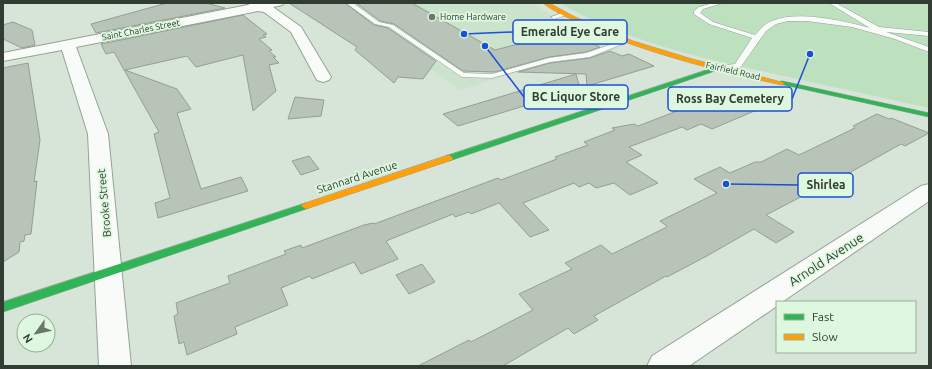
<svg xmlns="http://www.w3.org/2000/svg" width="932" height="369" font-family="Ubuntu,sans-serif">
<rect width="100%" height="100%" fill="#d7e5d8"/>
<polygon fill="#cbe2cc" points="339,3 532,3 568,25 621,48 593,56 554,61 460,90"/>
<path fill="#bde0bf" d="M560,3H929V108C875,96 820,84 766,72C696,57 623,40 560,3Z"/>
<g fill="#b9c4b9" stroke="#939e94">
<polygon points="167,3 206,3 225,8 96,33 91,24"/>
<polygon points="289,3 345,3 374,25 388,28 436,61 423,79 398,77 394,83 355,50 357,47"/>
<polygon points="356,3 412,3 495,50 566,32 600,47 586,52 549,57 495,72 463,71 394,24 380,21"/>
<polygon points="243,15 267,34 263,35 266,37 259,39 272,50 269,51 276,57 273,57 279,63 269,65 276,91 253,111 243,55 196,67 187,56 125,70 177,89 191,109 177,113 201,189 241,177 248,191 158,218 155,203 170,198 154,134 159,132 114,52 106,54 101,44"/>
<polygon points="13,22 32,30 35,45 22,48 3,39 3,25"/>
<polygon points="610,51 622,56 629,54 654,66 587,86 586,74 518,72 550,63 590,58"/>
<polygon points="28,63 40,140 34,182 37,181 31,234 25,235 24,241 20,242 19,252 3,262 3,68"/>
<polygon points="576,74 580,89 458,126 443,114"/>
<polygon points="748,90 778,101 712,129 701,124 687,130 682,127 629,147 642,155 626,162 658,183 630,195 614,183 596,188 589,183 579,187 574,183 523,203 549,230 530,237 499,203 471,214 469,212 455,217 453,214 386,241 398,259 361,274 354,262 312,279 310,276 281,288 288,305 235,327 237,334 187,355 184,342 179,344 174,316 178,314 176,303 230,283 228,276 286,254 284,251 301,245 302,248 364,225 373,223 374,224 498,178 501,180 557,159 555,157 588,145 584,142 615,130 612,128 634,124 638,126 719,95 727,98"/>
<polygon points="295,97 324,100 321,116 288,119"/>
<polygon points="877,114 889,119 891,118 929,133 905,146 901,144 822,188 820,187 766,215 794,232 776,243 754,229 705,257 667,277 666,276 594,316 598,320 574,334 568,328 503,366 418,366 469,340 471,342 533,310 519,294 572,269 565,263 601,245 612,254 665,228 667,226 660,221 717,193 694,179 720,167 730,173 755,162 761,162 787,149 799,155 855,128 853,126"/>
<polygon points="309,156 319,169 301,175 292,161"/>
<polygon points="422,264 435,282 409,294 396,275"/>
</g>
<g fill="none" stroke-linecap="round" stroke-linejoin="round">
<defs>
<g id="lane">
<polygon points="346,3 353,3 379,22 393,25 464,73 492,74 549,58 586,53 627,39 630,41 590,57 550,62 492,78 462,77 389,27 375,24"/>
<path d="M713,3H723L703,9L700,13L713,22L755,35C760,30 765,23 772,21C799,10 843,21 870,28L829,3H836L879,27L929,32V36L886,32L929,47V52L895,39L852,27L807,21H788L776,24L766,31L740,68L719,70H716V66L735,64L752,38L709,24L694,14V11L699,7Z"/>
<polygon points="565,12 568,14 567,15 554,19 551,17"/>
</g>
<g id="street">
<polygon points="284,3 282,5 273,7 301,27 331,77 329,80 323,82 317,80 291,32 264,12 258,11 76,47 108,134 131,366 99,366 88,134 62,50 3,61 3,53 248,5 251,3"/>
<polygon points="929,184 929,201 782,302 777,302 777,306 689,366 647,366 652,356 921,186"/>
</g>
<g id="fast">
<polygon points="719,66 722,68 721,69 452,160 449,161 445,158 446,156"/>
<polygon points="782,81 929,113 929,117 780,84 780,82"/>
<polygon points="306,203 311,206 309,208 3,312 3,302"/>
</g>
<g id="slow">
<path d="M543,3H549L575,17L633,41L692,59L785,83L782,85C715,70 648,54 586,26C572,19 555,13 543,3Z"/>
<polygon points="449,155 453,158 452,160 309,208 306,209 301,206 303,204"/>
</g>
</defs>
<use href="#lane" stroke="#96a197" stroke-width="1"/>
<use href="#street" stroke="#96a197" stroke-width="2"/>
<use href="#fast" stroke="#96a197" stroke-width="1"/>
<use href="#slow" stroke="#96a197" stroke-width="1"/>
<use href="#lane" fill="#f9fbf9" fill-rule="evenodd"/>
<use href="#street" fill="#f9fbf9" fill-rule="evenodd"/>
<use href="#fast" fill="#30b455" fill-rule="evenodd"/>
<use href="#slow" fill="#ff9f0a" fill-rule="evenodd"/>
</g>
<circle fill="#6b776c" stroke="#def8df" stroke-width="1.5" cx="432" cy="17" r="4"/>
<g text-anchor="middle" stroke-width="3.5" stroke-linejoin="round" paint-order="stroke">
<g font-size="9" fill="#313c32" stroke="#def8df" text-anchor="start">
<text x="440" y="20">Home Hardware</text>
</g>
<g font-size="9" fill="#313c32" stroke="#def8df">
<text transform="translate(141 30) rotate(-11)" y="3">Saint Charles Street</text>
<text transform="translate(733 71) rotate(13)" y="3">Fairfield Road</text>
</g>
<g font-size="11" fill="#313c32" stroke="#def8df">
<text transform="translate(357 177) rotate(-18)" y="4">Stannard Avenue</text>
<text transform="translate(104 203) rotate(-95)" y="4">Brooke Street</text>
</g>
<g font-size="13" fill="#313c32" stroke="#def8df">
<text transform="translate(826 259) rotate(-33)" y="5">Arnold Avenue</text>
</g>
</g>
<path fill="none" stroke="#1d4ed8" stroke-width="1.5" d="M464 34L513 32M485 46L524 97M810 54L792 99M726 184L798 185"/>
<g fill="#1d4ed8" stroke="#def8df" stroke-width="1.5">
<circle cx="464" cy="34" r="4"/>
<circle cx="485" cy="46" r="4"/>
<circle cx="810" cy="54" r="4"/>
<circle cx="726" cy="184" r="4"/>
</g>
<g fill="#def8df" stroke="#1d4ed8" stroke-width="1.5">
<rect x="513" y="20" width="114" height="24" rx="4"/>
<rect x="524" y="85" width="104" height="24" rx="4"/>
<rect x="668" y="87" width="124" height="24" rx="4"/>
<rect x="798" y="173" width="55" height="24" rx="4"/>
</g>
<g font-size="12" text-anchor="middle" font-weight="bold" fill="#313c32">
<text x="570" y="36">Emerald Eye Care</text>
<text x="576" y="101">BC Liquor Store</text>
<text x="730" y="103">Ross Bay Cemetery</text>
<text x="826" y="189">Shirlea</text>
</g>
<rect width="932" height="369" fill="none" stroke="#313c32" stroke-width="8"/>
<rect x="776" y="301" width="140" height="52" fill="#def8df" stroke="#99ad9a"/>
<rect x="784" y="314" width="20" height="6" fill="#30b455" stroke="#99ad9a"/>
<text x="812" y="321" font-size="12" fill="#313c32">Fast</text>
<rect x="784" y="334" width="20" height="6" fill="#ff9f0a" stroke="#99ad9a"/>
<text x="812" y="341" font-size="12" fill="#313c32">Slow</text>
<g transform="translate(36 333) rotate(237)"><circle r="19" fill="#def8df" stroke="#99ad9a"/>
<path d="M0-3L7 15L0 10L-7 15Z" fill="#6b776c"/>
<text y="-6" font-size="11" font-weight="bold" text-anchor="middle" fill="#313c32">N</text>
</g>
</svg>
